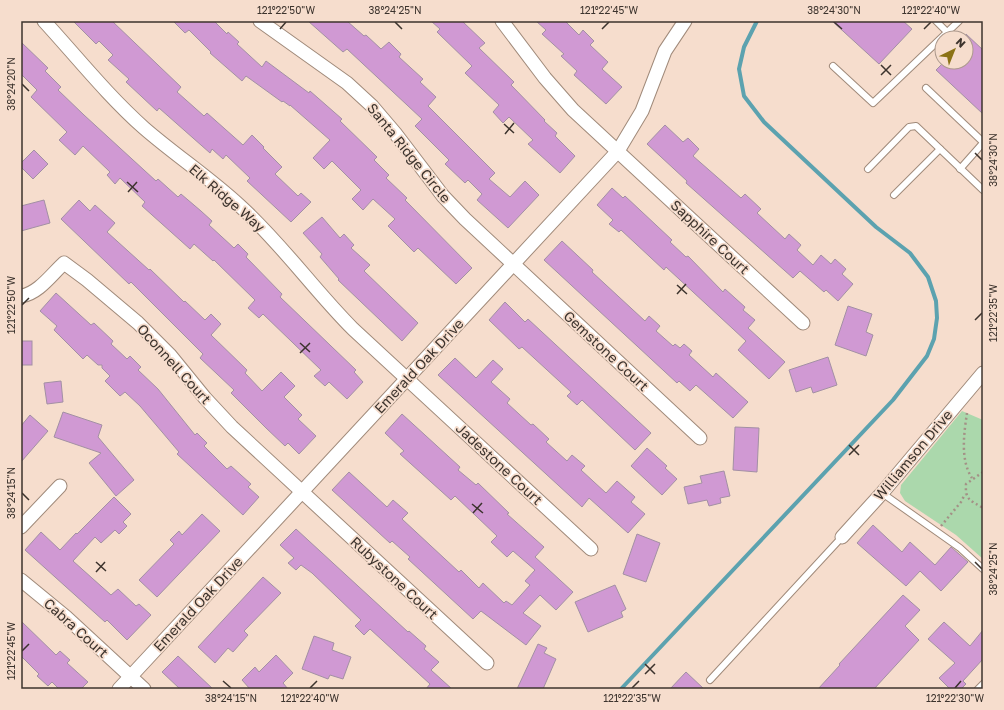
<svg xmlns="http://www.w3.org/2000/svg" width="1004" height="710" font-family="'Golos Text',sans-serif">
<rect width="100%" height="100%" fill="#f6ddcd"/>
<polygon fill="#abd8ac" points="962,411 983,420 983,559 956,535 905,501 900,493 901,485"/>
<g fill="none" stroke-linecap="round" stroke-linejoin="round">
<polyline stroke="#5ca2af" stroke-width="4" points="621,689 893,400 927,356 934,339 937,318 936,301 928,277 910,253 876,227 764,122 744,96 739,69 744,47 757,21"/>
</g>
<g fill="#d099d3" stroke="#a390a4">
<polygon points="73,21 112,21 181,87 177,92 204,116 207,113 243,145 252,135 264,147 263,148 282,167 275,174 298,196 301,193 311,202 291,222 247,181 250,178 226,155 223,159 212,149 210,153 159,108 157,111 126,82 129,79 108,60 113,55 99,41 96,44"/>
<polygon points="173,21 214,21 227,34 228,32 239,42 237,44 262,67 266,61 309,93 310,91 342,119 340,121 377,157 374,160 389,175 386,178 407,198 405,200 472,268 456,284 418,248 414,252 388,226 395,219 373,199 363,210 352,199 361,190 332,161 324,169 313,158 330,140 290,105 290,106 283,101 282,102 246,76 242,81 210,53 211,52 189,30 185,33"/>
<polygon points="308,21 347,21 364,36 366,35 381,49 389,42 401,54 399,57 423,79 420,82 436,97 428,106 495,173 489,179 510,197 525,181 539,195 508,228 477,200 482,194 468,180 465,183 445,164 449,160 415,126 422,119 347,49 343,52"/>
<polygon points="431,21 462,21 485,43 479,48 514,82 511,85 545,120 544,121 557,133 555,136 575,156 560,173 528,144 533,140 509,117 503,123 493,112 499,105 465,73 472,66 437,32 440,29"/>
<polygon points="536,21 565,21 579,35 583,30 594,41 590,45 608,62 602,69 622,87 606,104 574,75 577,71 561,56 564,54 542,34 546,30"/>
<polygon points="832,21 903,21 912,29 879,64"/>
<polygon points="966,34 983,50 983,114 936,70 944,62 966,62"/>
<polygon points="21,42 48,68 45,71 61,87 58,90 84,115 156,181 158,179 178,197 181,194 201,211 212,221 209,225 234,248 238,244 248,254 246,257 282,294 280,297 356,370 354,372 363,382 347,399 329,382 325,386 314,376 321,370 263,314 259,318 248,308 255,300 214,260 213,261 194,244 190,249 142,206 145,202 120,178 115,184 107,175 110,172 83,146 75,155 59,140 67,132 31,97 37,90 21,74"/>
<polygon points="665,125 683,142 688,138 699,149 693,156 741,198 745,194 761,209 757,213 785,239 789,234 801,245 797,250 813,265 821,255 831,264 835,259 846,269 842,274 853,284 838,301 826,290 824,292 800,271 793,278 686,183 687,181 647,144"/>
<polygon points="34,150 48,164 33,179 21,167 21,163"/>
<polygon points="612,188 623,198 625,196 672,240 670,242 686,257 688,256 723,292 725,289 745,307 743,310 755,320 748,328 785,362 769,379 738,350 746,341 666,267 664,270 621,230 619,232 609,224 613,220 597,205"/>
<polygon points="44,200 50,223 21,231 21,206"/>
<polygon points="79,200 90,211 95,205 115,223 107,232 149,270 150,269 184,302 185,301 205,320 211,314 221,324 211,335 247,370 245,373 262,391 281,372 295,386 284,397 302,415 298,419 316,436 299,454 288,443 285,446 266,428 231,393 234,390 200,358 203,354 131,282 129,284 61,219"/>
<polygon points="322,217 340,238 344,234 354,245 351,248 370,265 364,271 418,323 402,341 338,280 339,279 320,257 322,254 303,233"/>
<polygon points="562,241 593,270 592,272 645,321 649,316 660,326 656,331 673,346 675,344 680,348 684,344 692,351 689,355 713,377 716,373 748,402 733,418 696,385 690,391 679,381 677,383 544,260"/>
<polygon points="56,293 91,325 94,323 113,341 111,344 127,359 130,356 141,367 138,370 158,389 195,435 197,433 207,443 204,446 227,469 231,466 251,484 248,487 259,497 243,515 177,454 179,452 140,406 125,392 120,396 105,381 110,376 102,368 102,365 98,365 87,355 83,359 54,330 57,326 40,311"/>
<polygon points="505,302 525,322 528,319 651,433 635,450 582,400 577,405 567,396 571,392 522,347 519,349 489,320"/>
<polygon points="848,306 872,314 866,332 873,335 866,356 835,345"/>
<rect x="21" y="341" width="11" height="24"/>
<polygon points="828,357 837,385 813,393 811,387 796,392 789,370"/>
<polygon points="455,358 476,378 493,360 503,369 491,382 510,399 507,403 531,425 533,424 549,439 546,442 567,461 572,455 585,466 581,470 606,493 617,481 635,497 631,502 645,514 628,533 589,498 582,507 438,375"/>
<polygon points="61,381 63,402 47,404 44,383"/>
<polygon points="63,412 102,425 98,437 134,480 116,496 89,463 101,453 54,437"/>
<polygon points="402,414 460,467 458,470 476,485 478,483 509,513 507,514 544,547 535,557 573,592 556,610 540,595 523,613 541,626 526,645 481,611 473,619 408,559 410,557 392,541 390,543 332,490 349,472 387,507 393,500 408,513 402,519 459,572 461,570 479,588 483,583 504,603 506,601 512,605 530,585 525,581 535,570 513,551 507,557 491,542 497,536 455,496 451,500 400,454 404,451 385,433"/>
<polygon points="30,415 48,431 21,462 21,426"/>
<polygon points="735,427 759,428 757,472 733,470"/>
<polygon points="647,448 667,466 665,468 677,479 662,495 631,466"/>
<polygon points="724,471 730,496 720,498 721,503 709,506 707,500 688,504 684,487 702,483 700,476"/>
<polygon points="114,497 131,514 123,522 127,526 119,534 115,530 101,543 95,537 73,561 111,595 118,589 136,606 139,604 151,615 127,640 107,620 105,622 25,550 41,532 60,550 76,533 77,534"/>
<polygon points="202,514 220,531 157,597 139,580 174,544 170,540 179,531 182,535"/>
<polygon points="873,525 902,552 910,542 935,565 951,547 968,562 941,591 920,571 906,586 857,543"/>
<polygon points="296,529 408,632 409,631 426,646 424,649 439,662 431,670 452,689 426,689 430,684 370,629 364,635 355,626 361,620 312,573 301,565 296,570 288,563 294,558 280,545"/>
<polygon points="637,534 660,543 646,582 623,574"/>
<polygon points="263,577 281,593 244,631 248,635 233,652 228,648 215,663 198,647"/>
<polygon points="615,585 626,609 621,612 623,617 588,632 575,602"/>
<polygon points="903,595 920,610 905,626 919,640 874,689 818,689 840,665 839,664"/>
<polygon points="21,621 56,655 60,651 70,660 67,663 88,682 81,689 59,689 52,682 48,686 37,676 39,674 21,656"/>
<polygon points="944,622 970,646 983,630 983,659 963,681 966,684 961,689 950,689 939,678 955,663 928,639"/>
<polygon points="314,636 334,643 332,650 351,657 343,679 330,675 328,679 302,669"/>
<polygon points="538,644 547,648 544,653 556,659 543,689 517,689"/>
<polygon points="276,655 293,673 283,683 288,689 250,689 242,680 255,667 259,672"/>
<polygon points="178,656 213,689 180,689 162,672"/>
<polygon points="686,672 704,689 670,689"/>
</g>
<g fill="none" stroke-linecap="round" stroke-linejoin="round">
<defs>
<g id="lane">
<polyline points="936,21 947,32"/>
<polyline points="833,66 873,103 959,21"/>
<polyline points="926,88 983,142"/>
<polyline points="868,169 909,127 916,126 983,190"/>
<polyline points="960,169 983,143"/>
<polyline points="894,195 940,149"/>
<polyline points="882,493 960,548 983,569"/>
<polyline points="710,680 842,537"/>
<polyline points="978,689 983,684"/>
</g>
<g id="street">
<path d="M44,21C77,57 107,95 144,128C175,155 210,178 240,206C282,244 314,290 353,329L591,549"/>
<polyline points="260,21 347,83 372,106 395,133 443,196 465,219 700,438"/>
<polyline points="502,21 545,78 573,110 803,323"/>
<path d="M21,296C38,294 52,274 64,263L87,280L138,323L170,355L205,398L232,427L487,663"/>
<polyline points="21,527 60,486"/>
<polyline points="842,537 882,493 983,373"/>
<polyline points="21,580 66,617 144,689"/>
<polyline points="119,689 618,151 642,111 665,51 685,21"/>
</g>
</defs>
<use href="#lane" stroke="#a08a7a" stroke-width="8"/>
<use href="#street" stroke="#a08a7a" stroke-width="15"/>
<g stroke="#a39186" stroke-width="2.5" stroke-dasharray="2 3" stroke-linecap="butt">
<path d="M967,413C964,433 960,460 972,478"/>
<path d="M983,472L966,484C965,500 970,500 983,508"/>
<polyline points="941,526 961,502 965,494"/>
</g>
<use href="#lane" stroke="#fff" stroke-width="6"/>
<use href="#street" stroke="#fff" stroke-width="13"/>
</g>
<path fill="none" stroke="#3c332d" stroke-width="1.5" d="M395,22L402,29M834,22L842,29M280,29L286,22M602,29L609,22M924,29L931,22M881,65L891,75M881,75L891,65M22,84L29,91M504,124L514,133M505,134L514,123M975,153L982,160M127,182L138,192M128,192L137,182M677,285L687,294M677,294L686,284M22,305L29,298M975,320L982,313M300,343L310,352M300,353L310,343M849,445L859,455M849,455L859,445M22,493L29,500M472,504L483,513M473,513L482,503M96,562L106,571M975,562L982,569M96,572L105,562M22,651L29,644M645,664L655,674M645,674L655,664M223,681L231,688M310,688L317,681M632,688L639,681M955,688L961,681"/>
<g text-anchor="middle" stroke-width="3.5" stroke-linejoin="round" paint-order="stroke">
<g font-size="14" fill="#3c332d" stroke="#f6ddcd">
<text transform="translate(409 153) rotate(51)" y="5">Santa Ridge Circle</text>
<text transform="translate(227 198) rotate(41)" y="5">Elk Ridge Way</text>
<text transform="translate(710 237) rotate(43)" y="5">Sapphire Court</text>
<text transform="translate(606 351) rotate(43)" y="5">Gemstone Court</text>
<text transform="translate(174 364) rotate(48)" y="5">Oconnell Court</text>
<text transform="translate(419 366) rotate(-47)" y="5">Emerald Oak Drive</text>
<text transform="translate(913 455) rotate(-50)" y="5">Williamson Drive</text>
<text transform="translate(499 464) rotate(43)" y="5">Jadestone Court</text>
<text transform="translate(394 578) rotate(43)" y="5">Rubystone Court</text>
<text transform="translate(198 604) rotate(-47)" y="5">Emerald Oak Drive</text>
<text transform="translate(76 628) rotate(42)" y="5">Cabra Court</text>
</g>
</g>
<rect width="1004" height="710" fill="none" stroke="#f6ddcd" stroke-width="44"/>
<g transform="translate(954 50) rotate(43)"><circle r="19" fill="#f6ddcd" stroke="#ac998d"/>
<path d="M0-3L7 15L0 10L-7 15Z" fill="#8b7215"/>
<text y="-6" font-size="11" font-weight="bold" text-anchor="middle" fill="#3c332d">N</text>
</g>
<rect x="22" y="22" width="960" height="666" fill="none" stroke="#3c332d" stroke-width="1.5"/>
<g font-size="10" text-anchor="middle" fill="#3c332d">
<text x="286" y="14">121°22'50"W</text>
<text x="395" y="14">38°24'25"N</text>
<text x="609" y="14">121°22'45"W</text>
<text x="834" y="14">38°24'30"N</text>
<text x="931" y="14">121°22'40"W</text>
<text transform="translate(11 84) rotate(-90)" y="4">38°24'20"N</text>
<text transform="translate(993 160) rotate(-90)" y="4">38°24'30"N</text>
<text transform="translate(11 305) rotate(-90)" y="4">121°22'50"W</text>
<text transform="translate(993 313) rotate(-90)" y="4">121°22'35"W</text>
<text transform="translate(11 493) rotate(-90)" y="4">38°24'15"N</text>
<text transform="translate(993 569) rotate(-90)" y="4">38°24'25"N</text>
<text transform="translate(11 651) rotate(-90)" y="4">121°22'45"W</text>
<text x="231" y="702">38°24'15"N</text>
<text x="310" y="702">121°22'40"W</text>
<text x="632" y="702">121°22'35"W</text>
<text x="955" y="702">121°22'30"W</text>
</g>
</svg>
